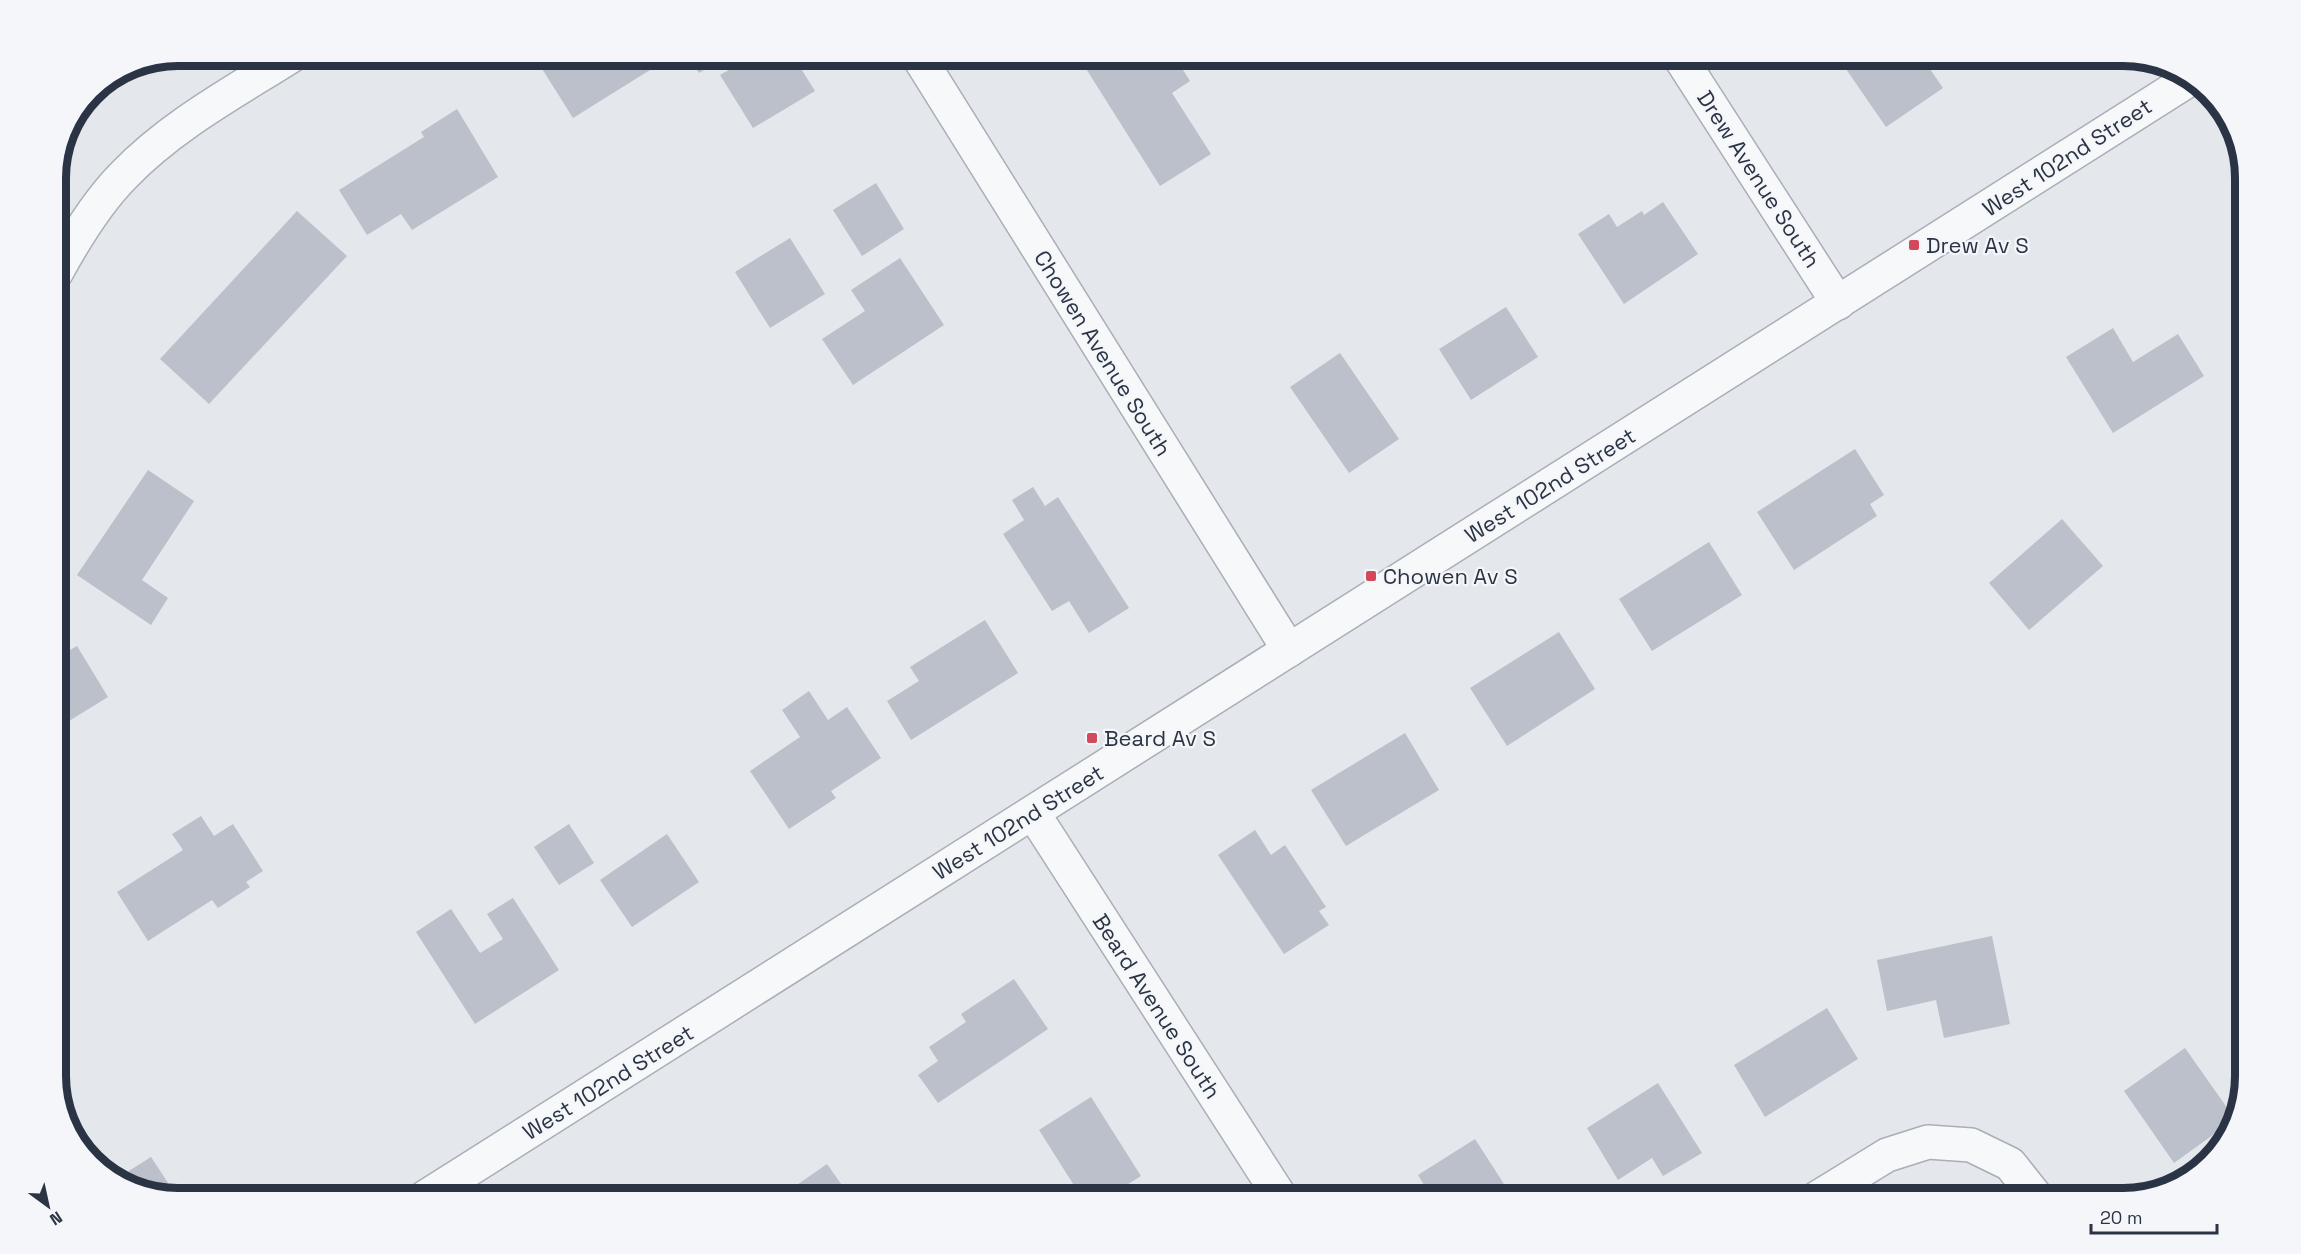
<svg xmlns="http://www.w3.org/2000/svg" width="2301" height="1254" font-family="'Space Grotesk',sans-serif">
<rect width="100%" height="100%" fill="#e4e7ec"/>
<g fill="#bbc0ca">
<polygon points="534,56 641,56 650,70 573,118"/>
<polygon points="688,56 726,56 699,73"/>
<polygon points="753,56 793,56 815,91 753,128 720,75"/>
<polygon points="1078,56 1174,56 1190,81 1172,93 1211,154 1160,186"/>
<polygon points="1837,56 1921,56 1943,88 1886,127"/>
<polygon points="1950,56 1977,56 1956,66"/>
<polygon points="457,109 498,177 412,230 401,214 367,235 339,190 424,137 421,132"/>
<polygon points="876,183 904,229 862,256 833,210"/>
<polygon points="1663,202 1698,254 1624,304 1578,234 1609,214 1617,227 1642,211 1644,215"/>
<polygon points="297,211 347,256 209,404 160,359"/>
<polygon points="790,238 825,294 770,328 735,272"/>
<polygon points="900,258 944,325 853,385 822,339 865,311 851,290"/>
<polygon points="2245,289 2245,310 2236,295"/>
<polygon points="1506,307 1538,357 1471,400 1439,349"/>
<polygon points="2113,328 2133,362 2178,334 2204,376 2113,433 2066,357"/>
<polygon points="1340,353 1399,439 1349,473 1290,387"/>
<polygon points="1855,449 1884,495 1870,504 1877,516 1794,570 1757,512"/>
<polygon points="148,470 194,501 142,580 168,598 151,625 77,575"/>
<polygon points="1033,487 1045,506 1058,497 1129,608 1089,633 1069,601 1052,611 1003,534 1024,520 1012,500"/>
<polygon points="2062,519 2103,566 2029,630 1989,583"/>
<polygon points="1709,542 1742,595 1652,651 1619,599"/>
<polygon points="985,620 1018,673 911,740 887,701 919,681 910,667"/>
<polygon points="1559,632 1595,689 1507,746 1470,688"/>
<polygon points="77,646 108,697 56,729 56,658"/>
<polygon points="809,691 828,720 847,707 881,758 831,791 836,798 789,829 750,771 800,737 782,710"/>
<polygon points="1405,733 1439,790 1346,846 1311,790"/>
<polygon points="201,816 214,836 233,824 263,871 246,882 250,887 218,908 212,900 148,941 117,892 183,850 172,834"/>
<polygon points="569,824 594,863 559,885 534,847"/>
<polygon points="1255,830 1271,855 1285,845 1326,907 1319,911 1329,925 1284,954 1218,855"/>
<polygon points="667,834 699,882 632,927 600,880"/>
<polygon points="513,898 559,970 475,1024 416,932 451,909 480,953 503,939 487,914"/>
<polygon points="1992,936 2010,1024 1944,1038 1936,1000 1887,1011 1877,960"/>
<polygon points="1014,979 1048,1029 938,1103 918,1075 938,1061 929,1047 966,1022 961,1014"/>
<polygon points="1827,1008 1858,1059 1765,1117 1734,1065"/>
<polygon points="2185,1048 2235,1119 2174,1163 2124,1091"/>
<polygon points="1658,1083 1702,1153 1663,1176 1652,1158 1618,1180 1587,1128"/>
<polygon points="1091,1097 1141,1176 1106,1198 1082,1198 1039,1130"/>
<polygon points="1475,1139 1513,1198 1432,1198 1418,1175"/>
<polygon points="151,1157 178,1198 124,1186 116,1179"/>
<polygon points="827,1164 851,1198 778,1198"/>
</g>
<g fill="none" stroke-linecap="round" stroke-linejoin="round">
<defs>
<g id="minor">
<polyline points="918,56 1289,650"/>
<polyline points="1679,56 1838,303"/>
<path d="M56,273C74,240 97,202 124,175C171,126 234,92 291,56"/>
<polyline points="1033,813 1281,1198"/>
<polyline points="1817,1198 1887,1155 1928,1142 1971,1145 2010,1164 2037,1198"/>
</g>
<polyline id="tertiary" points="424,1198 2190,79"/>
</defs>
<use href="#minor" stroke="#a9aeb7" stroke-width="36"/>
<use href="#tertiary" stroke="#a9aeb7" stroke-width="36"/>
<use href="#minor" stroke="#f7f8fa" stroke-width="33"/>
<use href="#tertiary" stroke="#f7f8fa" stroke-width="33"/>
</g>
<g fill="#d1495b" stroke="#f4f6f9" stroke-width="2">
<rect x="1908" y="239" width="12" height="12" rx="3"/>
<rect x="1365" y="570" width="12" height="12" rx="3"/>
<rect x="1086" y="732" width="12" height="12" rx="3"/>
</g>
<g text-anchor="middle" stroke-width="4.5" stroke-linejoin="round" paint-order="stroke">
<g font-size="22" fill="#2b3445" stroke="#f4f6f9">
<text transform="translate(2067 157) rotate(-33)" y="8">West 102nd Street</text>
<text transform="translate(1759 179) rotate(57)" y="8">Drew Avenue South</text>
<text transform="translate(1103 353) rotate(58)" y="8">Chowen Avenue South</text>
<text transform="translate(1550 485) rotate(-32)" y="8">West 102nd Street</text>
<text transform="translate(1018 822) rotate(-32)" y="8">West 102nd Street</text>
<text transform="translate(1157 1006) rotate(57)" y="8">Beard Avenue South</text>
<text transform="translate(608 1082) rotate(-32)" y="8">West 102nd Street</text>
</g>
<g font-size="22" fill="#2b3445" stroke="#f4f6f9" text-anchor="start">
<text x="1926" y="253">Drew Av S</text>
<text x="1383" y="584">Chowen Av S</text>
<text x="1104" y="746">Beard Av S</text>
</g>
</g>
<path d="M0 0H2301V1254H0ZM178 66H2123A112 112 0 0 1 2235 178V1076A112 112 0 0 1 2123 1188H178A112 112 0 0 1 66 1076V178A112 112 0 0 1 178 66Z" fill="#f4f6f9" fill-rule="evenodd"/>
<path fill="none" stroke="#2b3445" stroke-width="8" d="M178 66H2123A112 112 0 0 1 2235 178V1076A112 112 0 0 1 2123 1188H178A112 112 0 0 1 66 1076V178A112 112 0 0 1 178 66Z"/>
<g transform="translate(48 1206) rotate(147)" stroke="#f4f6f9" stroke-width="4.5" paint-order="stroke">
<path d="M0-4.5L10 22L0 15L-10 22Z" fill="#2b3445"/>
<text y="-9" font-size="16" font-weight="bold" text-anchor="middle" fill="#2b3445">N</text>
</g>
<path d="M2091 1224v9h126v-9" fill="none" stroke="#2b3445" stroke-width="3"/>
<text x="2100" y="1224" font-size="18" fill="#2b3445" stroke="#f4f6f9" stroke-width="4.5" paint-order="stroke">20 m</text>
</svg>
